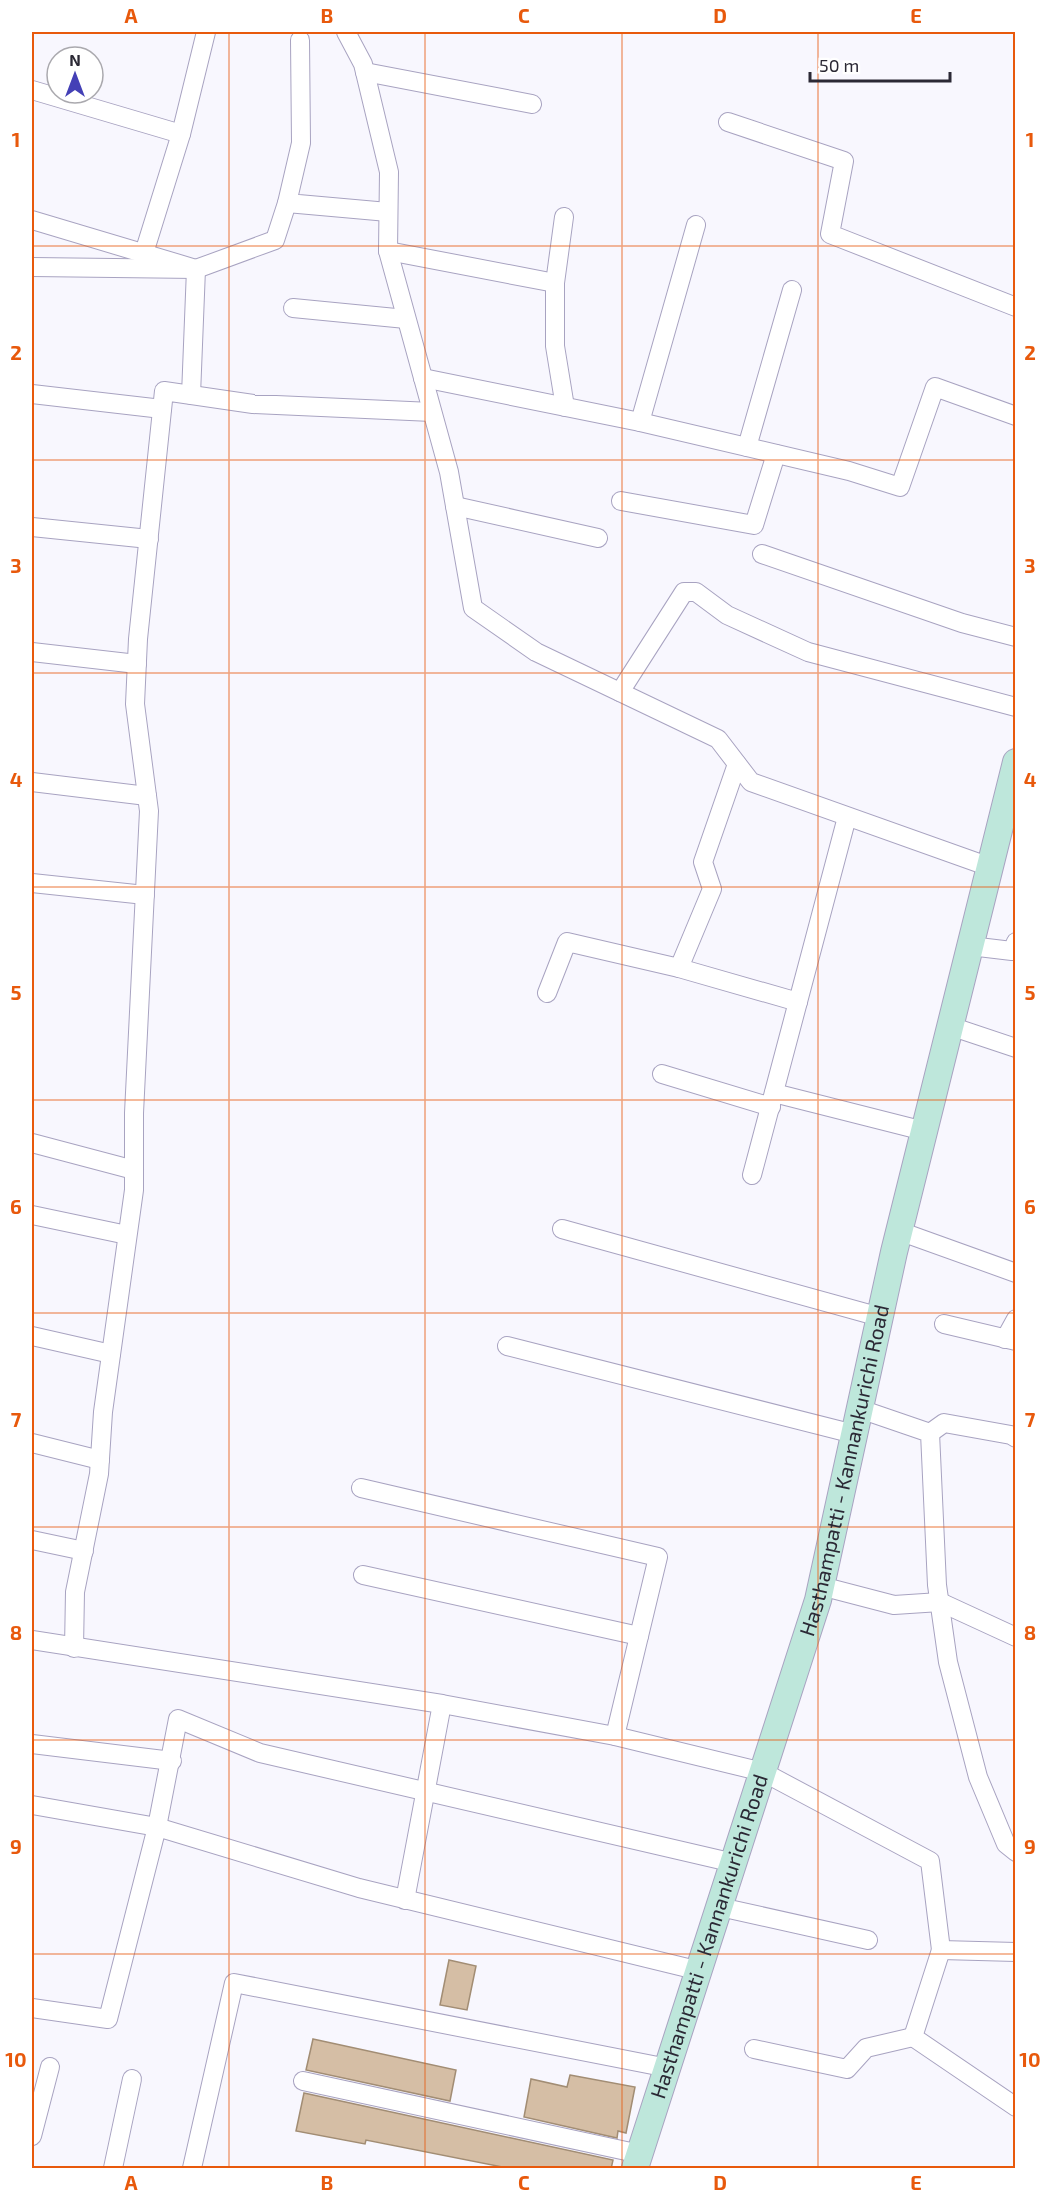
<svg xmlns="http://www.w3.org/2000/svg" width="1047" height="2200" font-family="'Exo 2',sans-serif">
<rect width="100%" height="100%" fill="#f8f7fe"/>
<g fill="#d5bea5" stroke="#a28d74" stroke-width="1.5">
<polygon points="449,1960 476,1966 467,2010 440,2005"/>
<polygon points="313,2039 456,2070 450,2101 306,2070"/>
<polygon points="570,2075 635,2087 626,2133 618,2131 617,2138 524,2117 531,2079 567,2087"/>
<polygon points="304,2093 613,2160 611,2169 513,2169 366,2140 365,2144 296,2131"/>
</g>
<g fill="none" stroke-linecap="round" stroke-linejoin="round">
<defs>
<g id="minor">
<polyline points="346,32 363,64 389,172 388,251 449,472 473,608 536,652 718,739 751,782 990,867"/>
<polyline points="300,40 301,143 287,203 388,212"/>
<polyline points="365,72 532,104"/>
<polyline points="32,90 181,134"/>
<polyline points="728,122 844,161 830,234 1016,307"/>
<polyline points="564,217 555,283 555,346 565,407"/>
<polyline points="32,220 196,269 191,395"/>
<polyline points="388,251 555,283"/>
<polyline points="144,253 181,134 206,32"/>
<polyline points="32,267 196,269 275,240 287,203"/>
<polyline points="293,308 406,319"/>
<polyline points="423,378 640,422 849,471 900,487 935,387 1016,416"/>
<polyline points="32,394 162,409"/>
<polyline points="640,422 696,225"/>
<polyline points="747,447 792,290"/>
<polyline points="621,501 754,525 776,454"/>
<polyline points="455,506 598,538"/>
<polyline points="32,527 149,539"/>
<polyline points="762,554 962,623 1016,637"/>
<polyline points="32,652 137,664"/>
<polyline points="620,692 684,592 696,592 727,615 808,652 1016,707"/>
<polyline points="32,782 147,796"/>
<polyline points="32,883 145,895"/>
<polyline points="970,946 1012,951 1016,942"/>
<polyline points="679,968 798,1002"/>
<polyline points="547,993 567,942 679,968 712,889 703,862 737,764"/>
<polyline points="950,1026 1016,1048"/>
<polyline points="662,1074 771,1107"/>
<polyline points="774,1093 924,1131"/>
<polyline points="32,1143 134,1170"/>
<polyline points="752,1175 847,817"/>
<polyline points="32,1215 127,1235"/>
<polyline points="562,1229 880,1317"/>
<polyline points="899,1231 1016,1273"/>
<polyline points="944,1324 1016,1341"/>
<polyline points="32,1336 111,1354"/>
<polyline points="1005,1339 1016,1319"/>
<polyline points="507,1346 854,1434"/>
<polyline points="860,1409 930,1433 937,1585 948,1662 978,1777 1006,1844 1016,1852"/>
<polyline points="930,1433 944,1423 1011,1435 1016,1438"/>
<polyline points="32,1443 100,1460"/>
<polyline points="361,1488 658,1557 615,1736"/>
<polyline points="32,1540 84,1551"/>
<polyline points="363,1575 639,1636"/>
<polyline points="821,1586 894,1605 940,1602 1016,1637"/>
<polyline points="32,1640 442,1704 615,1736 763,1772 930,1861 941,1950 1016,1952"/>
<polyline points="74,1648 75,1592 99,1474 103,1412 134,1190 134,1113 149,811 135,704 138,639 164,391 253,404 432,412"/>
<polyline points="32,1744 172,1761"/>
<polyline points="32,1805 157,1827 178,1719 260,1753 734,1863"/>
<polyline points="405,1900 442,1704"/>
<polyline points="720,1907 868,1940"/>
<polyline points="941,1950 913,2037 1016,2107"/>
<polyline points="32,2008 108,2019 157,1827 359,1888 700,1971"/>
<polyline points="754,2049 847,2069 866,2048 913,2037"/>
<polyline points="303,2081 640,2154"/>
<polyline points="32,2136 50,2067"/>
<polyline points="113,2168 132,2079"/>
<polyline points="192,2168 234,1983 668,2068"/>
</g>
<g id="secondary">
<path id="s1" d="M635,2168L818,1600L894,1252L1016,762"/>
</g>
</defs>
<use href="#minor" stroke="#a8a3c1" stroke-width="20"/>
<use href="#secondary" stroke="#a8a3c1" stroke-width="28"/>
<use href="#minor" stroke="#fff" stroke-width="18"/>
<use href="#secondary" stroke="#bee7db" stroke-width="26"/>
</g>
<path fill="none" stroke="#e8590c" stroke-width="1.5" stroke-opacity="0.55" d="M229,32V2168M425,32V2168M622,32V2168M818,32V2168M32,246H1016M32,460H1016M32,673H1016M32,887H1016M32,1100H1016M32,1313H1016M32,1527H1016M32,1740H1016M32,1954H1016"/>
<g text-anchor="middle" stroke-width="6" stroke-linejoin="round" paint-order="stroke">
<g font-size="21" fill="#2b2935" stroke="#fff">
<text dy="7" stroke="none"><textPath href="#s1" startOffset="729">Hasthampatti - Kannankurichi Road</textPath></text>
<text dy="7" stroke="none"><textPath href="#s1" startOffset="243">Hasthampatti - Kannankurichi Road</textPath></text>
</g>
</g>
<rect width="1047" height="2200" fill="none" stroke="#ffffff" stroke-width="66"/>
<g transform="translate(75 75)"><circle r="28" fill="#ffffff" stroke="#aaa9ae" stroke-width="1.5"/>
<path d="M0-4.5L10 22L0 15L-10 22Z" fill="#4440b6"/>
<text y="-9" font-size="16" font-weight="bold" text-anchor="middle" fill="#2b2935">N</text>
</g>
<path d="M810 72v9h140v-9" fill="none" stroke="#2b2935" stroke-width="3"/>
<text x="819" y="72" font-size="18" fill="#2b2935" stroke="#ffffff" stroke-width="4.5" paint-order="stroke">50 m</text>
<rect x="33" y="33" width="981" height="2134" fill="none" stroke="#e8590c" stroke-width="2"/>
<g font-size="20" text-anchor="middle" font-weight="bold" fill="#e8590c">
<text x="131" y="23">A</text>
<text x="327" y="23">B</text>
<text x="524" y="23">C</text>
<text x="720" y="23">D</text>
<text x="916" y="23">E</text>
<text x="16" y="147">1</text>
<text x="1030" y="147">1</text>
<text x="16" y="360">2</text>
<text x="1030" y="360">2</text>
<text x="16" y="573">3</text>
<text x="1030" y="573">3</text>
<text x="16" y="787">4</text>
<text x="1030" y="787">4</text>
<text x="16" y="1000">5</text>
<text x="1030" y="1000">5</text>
<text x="16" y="1214">6</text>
<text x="1030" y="1214">6</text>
<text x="16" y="1427">7</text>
<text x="1030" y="1427">7</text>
<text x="16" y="1640">8</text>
<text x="1030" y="1640">8</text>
<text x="16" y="1854">9</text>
<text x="1030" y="1854">9</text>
<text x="16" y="2067">10</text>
<text x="1030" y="2067">10</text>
<text x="131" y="2190">A</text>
<text x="327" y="2190">B</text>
<text x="524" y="2190">C</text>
<text x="720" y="2190">D</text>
<text x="916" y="2190">E</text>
</g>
</svg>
